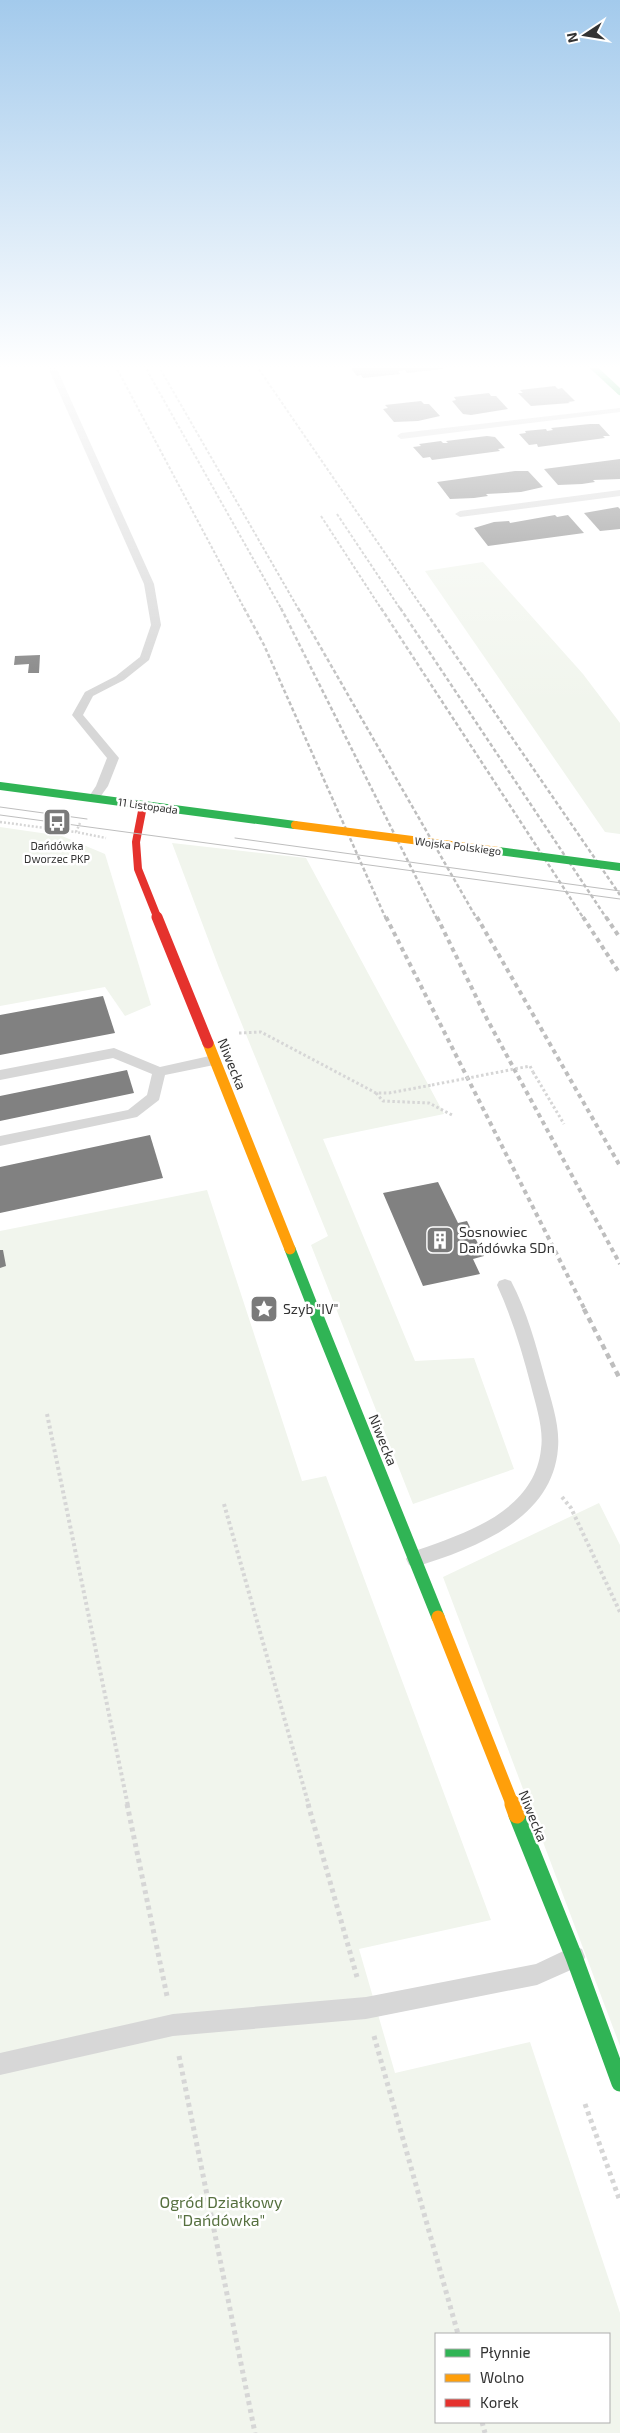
<svg xmlns="http://www.w3.org/2000/svg" width="620" height="2433" font-family="'Exo 2',sans-serif">
<rect width="100%" height="100%" fill="#fff"/>
<g fill="#f1f5ed" fill-rule="evenodd">
<polygon points="483,562 583,674 620,723 620,834 605,832 425,571"/>
<polygon points="0,827 62,836 105,854 151,1005 125,1016 105,987 0,1006"/>
<polygon points="172,843 306,858 444,1114 323,1139 415,1361 474,1358 514,1469 413,1504 311,1245 328,1236 219,968"/>
<path d="M207,1190L302,1481L326,1476L491,1920L359,1949L395,2073L530,2042L620,2313V2433H0V1231ZM436,2334H609V2422H436Z"/>
<polygon points="599,1503 620,1545 620,2046 443,1577"/>
</g>
<g fill="#818181">
<polygon points="348,365 440,365 443,369 407,373 405,370 398,371 400,374 363,378 361,375 357,376"/>
<polygon points="555,386 558,389 562,388 575,401 568,402 570,403 531,406 518,393 523,393 520,390"/>
<polygon points="489,393 491,396 496,396 508,409 471,415 463,414 452,401 456,400 454,397"/>
<polygon points="421,401 424,404 429,404 440,416 418,421 394,422 383,409 388,408 385,405"/>
<polygon points="590,424 599,424 610,436 603,436 605,438 538,447 537,444 529,445 519,434 526,433 525,431 546,429 547,431 553,430 551,428"/>
<polygon points="487,436 495,437 505,448 498,449 500,451 432,460 430,457 423,458 413,447 421,446 419,444 441,441 443,443 448,443 446,441"/>
<polygon points="620,459 620,479 593,480 595,482 582,484 558,485 544,469"/>
<polygon points="515,471 528,471 543,487 521,492 486,494 488,496 474,498 450,499 437,482"/>
<polygon points="618,507 620,509 620,529 600,531 584,513"/>
<polygon points="555,515 557,517 568,515 584,533 488,546 474,528 494,522 509,521 510,523"/>
<polygon points="40,655 39,673 28,673 29,664 14,665 15,656"/>
<polygon points="103,996 115,1033 0,1055 0,1015"/>
<polygon points="127,1070 134,1093 0,1121 0,1096"/>
<polygon points="150,1135 163,1178 0,1213 0,1167"/>
<polygon points="438,1182 458,1223 467,1221 484,1256 473,1259 480,1274 423,1286 383,1193"/>
<polygon points="0,1250 3,1250 6,1266 0,1268"/>
</g>
<g fill="none" stroke-linecap="round" stroke-linejoin="round">
<g stroke="#d6d6d6" stroke-width="2.5" stroke-dasharray="2 2" stroke-linecap="butt">
<polyline points="0,822 76,832"/>
<polyline points="80,823 76,832 106,838"/>
</g>
<g stroke="#d6d6d6" stroke-width="3" stroke-dasharray="2.5 2.5" stroke-linecap="butt">
<polyline points="239,1033 261,1032 376,1093 389,1093 432,1085"/>
<polyline points="533,1072 564,1124"/>
<polyline points="376,1093 383,1101 429,1103 452,1115"/>
</g>
<g stroke="#d6d6d6" stroke-width="4" stroke-dasharray="3 3" stroke-linecap="butt">
<polyline points="47,1414 128,1806"/>
<polyline points="562,1497 571,1508 620,1612"/>
<polyline points="224,1504 309,1806"/>
</g>
<g stroke="#d6d6d6" stroke-width="5" stroke-dasharray="4 4" stroke-linecap="butt">
<polyline points="127,1804 167,1996"/>
<polyline points="308,1804 357,1977"/>
<polyline points="374,2036 458,2334"/>
<polyline points="179,2056 255,2433"/>
<polyline points="585,2104 620,2201"/>
<polyline points="482,2422 485,2433"/>
</g>
<g fill="#d7d7d7" fill-rule="evenodd">
<polygon points="47,365 55,365 154,584 161,625 149,660 124,680 93,696 83,715 119,758 108,786 98,800 94,801 88,798 96,786 107,758 72,715 85,692 116,676 140,657 151,625 144,584"/>
<polygon points="620,408 620,412 401,439 397,436 401,433"/>
<polygon points="620,490 620,496 460,517 455,514 460,511"/>
<polygon points="114,1048 160,1067 214,1055 221,1060 214,1065 165,1075 159,1100 137,1117 0,1146 0,1136 128,1110 147,1095 152,1074 113,1058 0,1080 0,1070"/>
<path d="M505,1279L511,1281C527,1311 536,1345 545,1378C551,1400 560,1425 558,1448C553,1520 473,1549 415,1567L409,1565L406,1559L409,1553C460,1535 534,1514 541,1449C544,1429 536,1406 531,1386C522,1351 512,1318 497,1285L499,1281Z"/>
<polygon points="574,1946 582,1949 585,1957 582,1965 537,1985 366,2019 173,2036 0,2075 0,2053 173,2014 366,1997 536,1964"/>
</g>
<polyline stroke="#30b455" stroke-width="6" points="591,365 620,392"/>
<polyline stroke="#30b455" stroke-width="8" points="0,786 295,825"/>
<polyline stroke="#30b455" stroke-width="11" points="290,1249 314,1310"/>
<polyline stroke="#30b455" stroke-width="13" points="314,1309 438,1617"/>
<polyline stroke="#30b455" stroke-width="17" points="517,1815 574,1957 620,2083"/>
<polyline stroke="#ff9f0a" stroke-width="11" points="208,1043 290,1249"/>
<polyline stroke="#ff9f0a" stroke-width="13" points="438,1617 513,1806"/>
<polyline stroke="#ff9f0a" stroke-width="17" points="513,1804 517,1815"/>
<polyline stroke="#e5322d" stroke-width="8" points="143,806 136,842 138,869 158,919"/>
<polyline stroke="#e5322d" stroke-width="11" points="157,917 208,1043"/>
<g stroke="#bebebe" stroke-width="1">
<polyline points="0,807 87,819"/>
<polyline points="0,815 620,899"/>
<polyline points="235,838 620,891"/>
</g>
<g stroke="#bebebe" stroke-width="2" stroke-dasharray="3 2" stroke-linecap="butt">
<polyline points="115,365 245,610"/>
<polyline points="144,365 282,610"/>
<polyline points="158,365 299,610"/>
<polyline points="256,365 424,610"/>
<polyline points="337,514 401,610"/>
<polyline points="321,516 382,610"/>
</g>
<g stroke="#bebebe" stroke-width="2.5" stroke-dasharray="4 2.5" stroke-linecap="butt">
<polyline points="244,608 264,645 386,919"/>
<polyline points="281,608 437,919"/>
<polyline points="298,608 477,919"/>
<polyline points="381,608 584,919"/>
<polyline points="400,608 607,919"/>
<polyline points="423,608 620,895"/>
</g>
<g stroke="#bebebe" stroke-width="4" stroke-dasharray="4.5 4" stroke-linecap="butt">
<polyline points="386,917 585,1310"/>
<polyline points="437,917 487,1019 620,1264"/>
<polyline points="477,917 620,1166"/>
<polyline points="583,917 620,974"/>
<polyline points="606,917 620,938"/>
</g>
<polyline stroke="#bebebe" stroke-width="4.5" stroke-dasharray="5.5 4.5" stroke-linecap="butt" points="584,1309 620,1379"/>
<polyline stroke="#d6d6d6" stroke-width="3" stroke-dasharray="2.5 2.5" stroke-linecap="butt" points="432,1085 530,1066 533,1072"/>
<polyline stroke="#30b455" stroke-width="8" points="498,851 620,867"/>
<polyline stroke="#ff9f0a" stroke-width="8" points="295,825 498,851"/>
</g>
<linearGradient id="sky" x2="0" y2="1"><stop stop-color="#a3caec"/><stop offset="0.52" stop-color="#fff"/><stop offset="1" stop-color="#fff" stop-opacity="0"/></linearGradient>
<rect width="620" height="706" fill="url(#sky)"/>
<defs>
<symbol id="bus-square" viewBox="-11 -11 22 22"><rect x="-9" y="-9" width="18" height="18" rx="4" fill="#7a7a7a" stroke="#fff"/><path d="M-5-6H5V4H4V6H2V4H-2V6H-4V4H-5ZM-3.5-4V0h7V-4ZM-3.5 1.2v1.5H-2V1.2ZM2 1.2v1.5H3.5V1.2Z" fill="#fff"/></symbol>
<symbol id="building-square" viewBox="-11 -11 22 22"><rect x="-9" y="-9" width="18" height="18" rx="4" fill="#7a7a7a" stroke="#fff"/><path d="M-4-6H4V6H1V3H-1V6H-4ZM-2.5-4.3h1.7v1.8h-1.7ZM.8-4.3h1.7v1.8H.8ZM-2.5-1h1.7V.8h-1.7ZM.8-1h1.7V.8H.8Z" fill="#fff"/></symbol>
<symbol id="sight-square" viewBox="-11 -11 22 22"><rect x="-9" y="-9" width="18" height="18" rx="4" fill="#7a7a7a" stroke="#fff"/><path d="M0-6L1.8-2.2L6-1.7L2.9 1.2L3.7 5.4L0 3.3L-3.7 5.4L-2.9 1.2L-6-1.7L-1.8-2.2Z" fill="#fff"/></symbol>
</defs>
<g fill-rule="evenodd">
<use href="#bus-square" x="41" y="806" width="32" height="32"/>
<use href="#building-square" x="424" y="1224" width="32" height="32"/>
<use href="#sight-square" x="248" y="1293" width="32" height="32"/>
</g>
<g text-anchor="middle" stroke-width="5" stroke-linejoin="round" paint-order="stroke">
<g font-size="11" fill="#333" stroke="#fff">
<text transform="translate(148 806) rotate(8)" y="4">11 Listopada</text>
<text transform="translate(458 846) rotate(7)" y="4">Wojska Polskiego</text>
</g>
<g font-size="11" fill="#333" stroke="#fff">
<text x="57" y="850">Dańdówka<tspan x="57" dy="13">Dworzec PKP</tspan></text>
</g>
<g font-size="14" fill="#333" stroke="#fff">
<text transform="translate(232 1064) rotate(68)" y="5">Niwecka</text>
<text transform="translate(383 1440) rotate(68)" y="5">Niwecka</text>
<text transform="translate(533 1816) rotate(68)" y="5">Niwecka</text>
</g>
<g font-size="14" fill="#333" stroke="#fff" text-anchor="start">
<text x="459" y="1237">Sosnowiec<tspan x="459" dy="16">Dańdówka SDn</tspan></text>
<text x="283" y="1314">Szyb "IV"</text>
</g>
<g font-size="16" fill="#56703f" stroke="#fff">
<text x="221" y="2208">Ogród Działkowy<tspan x="221" dy="18">"Dańdówka"</tspan></text>
</g>
</g>
<rect x="435" y="2333" width="175" height="90" fill="#ffffff" stroke="#adadad"/>
<rect x="445" y="2349" width="25" height="8" fill="#30b455" stroke="#adadad"/>
<text x="480" y="2358" font-size="15" fill="#333333">Płynnie</text>
<rect x="445" y="2374" width="25" height="8" fill="#ff9f0a" stroke="#adadad"/>
<text x="480" y="2383" font-size="15" fill="#333333">Wolno</text>
<rect x="445" y="2399" width="25" height="8" fill="#e5322d" stroke="#adadad"/>
<text x="480" y="2408" font-size="15" fill="#333333">Korek</text>
<g transform="translate(585 35) rotate(258)" stroke="#ffffff" stroke-width="4" paint-order="stroke">
<path d="M0-4L9 19L0 12L-9 19Z" fill="#333333"/>
<text y="-8" font-size="14" font-weight="bold" text-anchor="middle" fill="#333333">N</text>
</g>
</svg>
